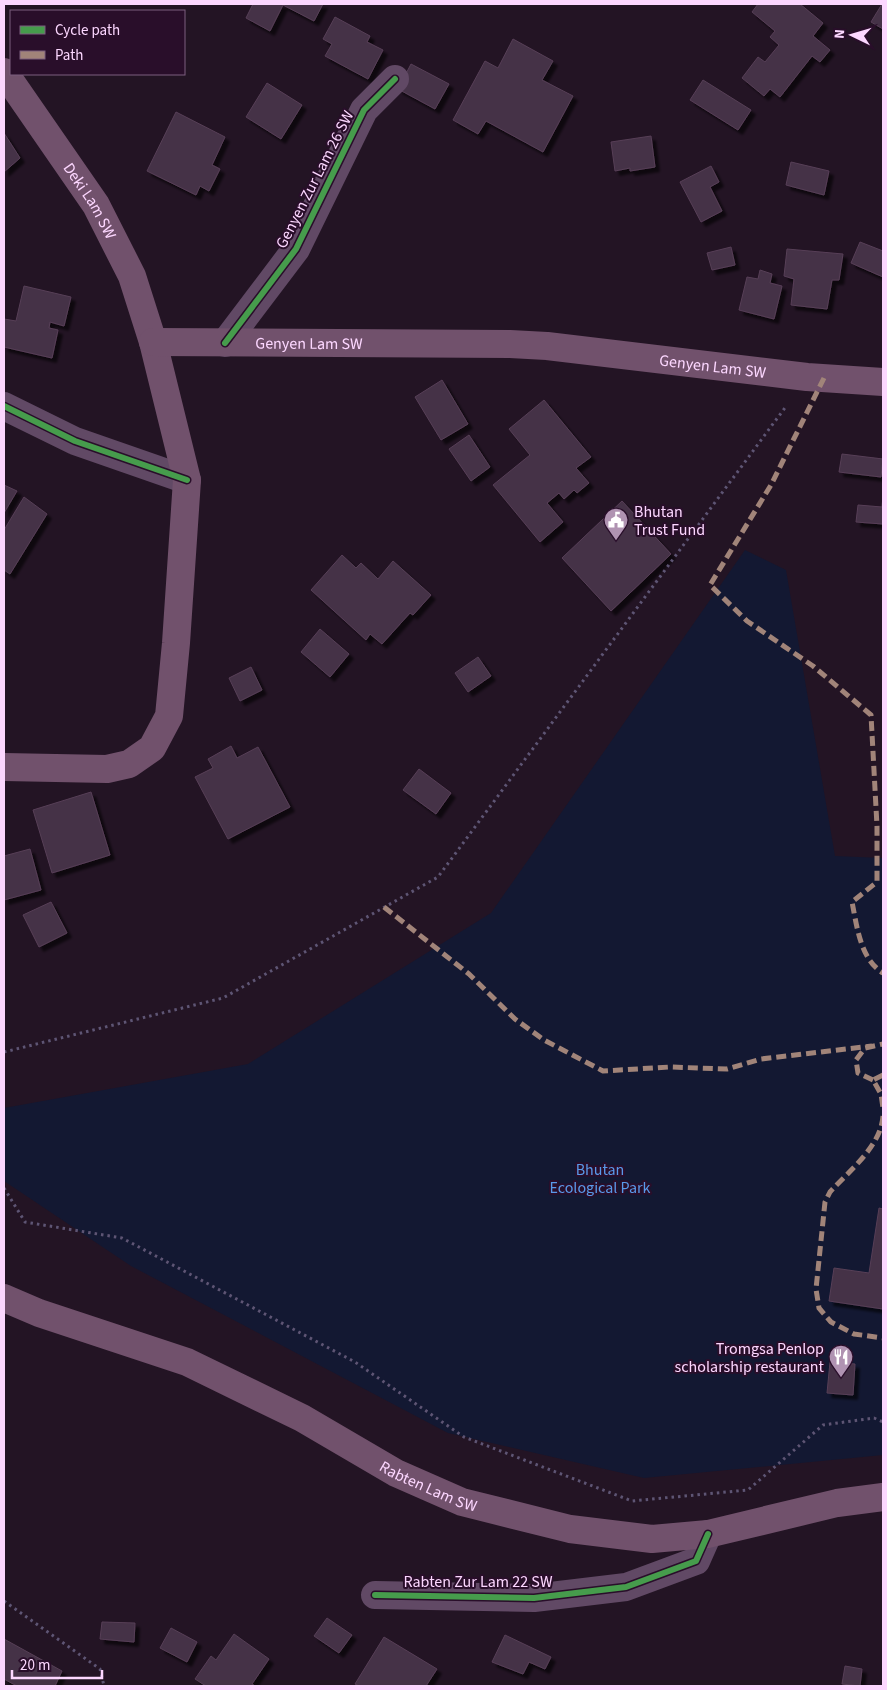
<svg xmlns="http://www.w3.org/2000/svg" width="887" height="1690" font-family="'Source Sans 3',sans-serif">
<defs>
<filter id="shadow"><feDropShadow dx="4.5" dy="4.5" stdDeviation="1" flood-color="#0009"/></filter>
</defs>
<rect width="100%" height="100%" fill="#231424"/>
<polygon fill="#131832" points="745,550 786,570 835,856 883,858 883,1455 644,1478 448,1433 131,1266 4,1181 4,1108 248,1064 491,913"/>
<g fill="#443246" stroke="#573f57" filter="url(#shadow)">
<polygon points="253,4 323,4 314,21 283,5 270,31 246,18"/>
<polygon points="758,4 800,4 823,23 813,36 830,50 820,62 812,56 780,97 770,89 764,96 742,78 758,57 765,62 779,45 770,37 775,31 752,12"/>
<polygon points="882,4 883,4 883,29 871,22"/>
<polygon points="335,17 370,36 367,42 383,50 368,79 325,56 332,44 323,39"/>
<polygon points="513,39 553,61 542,80 573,96 543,152 486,121 478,134 453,120 485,61 498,68"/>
<polygon points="411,64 449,84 435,109 398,89"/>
<polygon points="703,80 751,110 738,130 690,100"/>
<polygon points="267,83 302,105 281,139 246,117"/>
<polygon points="176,112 225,137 212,165 220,169 209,191 200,186 196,195 147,171"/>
<polygon points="4,133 20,158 4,172"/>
<polygon points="651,136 655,167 630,171 630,168 615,171 611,142"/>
<polygon points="791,162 829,171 824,195 786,185"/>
<polygon points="711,166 719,182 710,187 722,211 701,222 680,182"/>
<polygon points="860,242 883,251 883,277 851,263"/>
<polygon points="731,247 735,265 712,270 707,253"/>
<polygon points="787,249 843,254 839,280 832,280 827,309 791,305 794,279 784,276"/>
<polygon points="760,270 772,274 770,283 782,286 774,319 739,310 747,277 758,279"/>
<polygon points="24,286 71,297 64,326 50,322 49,328 58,330 52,358 4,347 4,319 16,321"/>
<polygon points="442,380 468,424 441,440 415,397"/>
<polygon points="544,400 591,457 576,468 589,483 577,493 574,490 564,499 559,493 547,503 563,522 540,542 493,485 530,455 509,429"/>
<polygon points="469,435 490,467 471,481 449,449"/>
<polygon points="842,454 883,459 881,477 839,472"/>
<polygon points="4,485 17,491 4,513"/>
<polygon points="883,495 883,524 856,522 858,505 882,507"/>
<polygon points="24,497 47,514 10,574 4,570 4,530"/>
<polygon points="622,501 671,554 611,611 562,558"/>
<polygon points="342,555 356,568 361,563 378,579 393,561 431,595 413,615 410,613 382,644 370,634 366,640 311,590"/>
<polygon points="320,629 349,654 330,677 301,652"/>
<polygon points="478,657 491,676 468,692 455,673"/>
<polygon points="251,667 262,690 240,701 229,678"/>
<polygon points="231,746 237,758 258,747 290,807 228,839 195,777 213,768 208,759"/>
<polygon points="419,769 451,793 436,814 403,790"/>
<polygon points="91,792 110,855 52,873 33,810"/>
<polygon points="30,849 41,890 4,900 4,856"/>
<polygon points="51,902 67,933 39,947 23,915"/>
<polygon points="879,1208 883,1209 883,1309 829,1301 834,1268 869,1273"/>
<polygon points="830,1362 855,1364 853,1395 827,1393"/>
<polygon points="327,1618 352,1635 339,1653 314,1636"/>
<polygon points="102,1622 135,1623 134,1642 100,1639"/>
<polygon points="171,1628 197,1642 187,1662 160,1648"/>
<polygon points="234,1634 269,1659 252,1684 255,1686 206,1686 195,1679 211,1656 216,1660"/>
<polygon points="505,1635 551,1657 545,1669 529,1662 523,1674 492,1662"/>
<polygon points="384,1637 437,1669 426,1686 359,1686 355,1684"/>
<polygon points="4,1639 62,1671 55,1686 17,1686 4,1679"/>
<polygon points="845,1666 862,1669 860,1686 842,1684"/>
</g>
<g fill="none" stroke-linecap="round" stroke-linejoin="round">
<g stroke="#5e5574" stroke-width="3" stroke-dasharray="2.5 4" stroke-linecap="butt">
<polyline points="4,1052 223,998 438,877 787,405"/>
<polyline points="4,1188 25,1222 122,1238 355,1362 464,1437 632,1501 748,1490 823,1425 874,1418 883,1422"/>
<polyline points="4,1601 100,1669 104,1686"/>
</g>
<g stroke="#614965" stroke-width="28">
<polyline points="225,343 296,249 364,110 395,79"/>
<polyline points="4,406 75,441 187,480"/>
<polyline points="375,1595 534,1598 626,1587 696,1561 708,1534"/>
</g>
<g stroke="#71516c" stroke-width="28">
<path id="s1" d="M4,72L96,205L132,276L153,342L187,480L176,643L169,716L152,748L129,764L107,769L4,767"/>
<path id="s2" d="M153,342L510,344L547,346L807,377L883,382"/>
<path id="s3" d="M4,1298L39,1313L187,1362L302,1418L396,1473L462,1502L570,1529L652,1539L708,1534L837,1503L883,1497"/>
</g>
<g stroke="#a18479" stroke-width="5" stroke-dasharray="10 5" stroke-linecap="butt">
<path d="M824,378L771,485L710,585L747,621L813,666L871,715L877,826V882L852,902C857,926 860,959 883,973"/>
<polyline points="384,907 469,974 515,1019 544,1040 603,1071 670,1067 727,1069 761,1059 872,1046"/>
<polyline points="883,1075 873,1080 881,1094 883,1108"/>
<polyline points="873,1080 858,1073 856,1060 865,1048 883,1044"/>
<path d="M883,1116C881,1146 850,1170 830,1192L825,1202L816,1289L819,1308L831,1322L854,1334L883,1338"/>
</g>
<defs>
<g id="cycleway">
<polyline points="225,343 296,249 364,110 395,79"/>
<polyline points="4,406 75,441 187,480"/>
<polyline points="375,1595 534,1598 626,1587 696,1561 708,1534"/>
</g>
</defs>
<use href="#cycleway" stroke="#290e2a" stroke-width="9"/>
<use href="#cycleway" stroke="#469c4c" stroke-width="6"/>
</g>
<defs>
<symbol id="civic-pin" viewBox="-11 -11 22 30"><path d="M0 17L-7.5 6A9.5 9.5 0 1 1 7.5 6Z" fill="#b093b2" stroke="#290e2a"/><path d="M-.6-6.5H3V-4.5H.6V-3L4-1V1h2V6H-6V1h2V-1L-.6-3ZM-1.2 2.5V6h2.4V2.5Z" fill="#fff"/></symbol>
<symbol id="restaurant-pin" viewBox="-11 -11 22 30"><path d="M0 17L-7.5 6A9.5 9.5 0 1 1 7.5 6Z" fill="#b093b2" stroke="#290e2a"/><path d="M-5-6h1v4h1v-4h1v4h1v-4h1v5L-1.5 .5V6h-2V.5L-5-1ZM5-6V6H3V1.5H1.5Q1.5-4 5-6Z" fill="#fff"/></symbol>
</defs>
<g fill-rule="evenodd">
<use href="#civic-pin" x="602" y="506" width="28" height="38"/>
<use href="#restaurant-pin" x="827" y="1343" width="28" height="38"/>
</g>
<g text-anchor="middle" stroke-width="4" stroke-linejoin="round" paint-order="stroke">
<g font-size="16" fill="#fcd7ff" stroke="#290e2a">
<text transform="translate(314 179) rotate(-63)" y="6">Genyen Zur Lam 26 SW</text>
<text dy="6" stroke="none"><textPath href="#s1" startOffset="155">Deki Lam SW</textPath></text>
<text dy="6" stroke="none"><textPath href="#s2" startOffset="156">Genyen Lam SW</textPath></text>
<text dy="6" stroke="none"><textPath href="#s2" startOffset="561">Genyen Lam SW</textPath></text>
<text dy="6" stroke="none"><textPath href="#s3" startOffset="466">Rabten Lam SW</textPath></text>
<text x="478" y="1587">Rabten Zur Lam 22 SW</text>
</g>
<g font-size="16" fill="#fcd7ff" stroke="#290e2a" text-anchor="start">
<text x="634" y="517">Bhutan<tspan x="634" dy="18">Trust Fund</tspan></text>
<text x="824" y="1354" text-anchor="end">Tromgsa Penlop<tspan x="824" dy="18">scholarship restaurant</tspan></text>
</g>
<g font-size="16" fill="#5999e9" stroke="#290e2a">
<text x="600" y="1175">Bhutan<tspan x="600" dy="18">Ecological Park</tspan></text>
</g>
</g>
<rect width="887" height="1690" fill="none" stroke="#fcd7ff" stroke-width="10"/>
<rect x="10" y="10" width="175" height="65" fill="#290e2a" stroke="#7d5e7f"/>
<rect x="20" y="26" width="25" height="8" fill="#469c4c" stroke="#7d5e7f"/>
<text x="55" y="35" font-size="15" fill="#fcd7ff">Cycle path</text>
<rect x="20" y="51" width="25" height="8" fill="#a18479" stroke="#7d5e7f"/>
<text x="55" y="60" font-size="15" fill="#fcd7ff">Path</text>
<g transform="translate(852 35) rotate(275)" stroke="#290e2a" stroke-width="4" paint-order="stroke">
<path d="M0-4L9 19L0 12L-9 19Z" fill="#fcd7ff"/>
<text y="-8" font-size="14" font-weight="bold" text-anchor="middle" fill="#fcd7ff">N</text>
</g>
<path d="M12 1670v8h90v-8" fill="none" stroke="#fcd7ff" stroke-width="2.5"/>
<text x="20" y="1670" font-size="15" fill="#fcd7ff" stroke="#290e2a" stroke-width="4" paint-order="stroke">20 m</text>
</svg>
